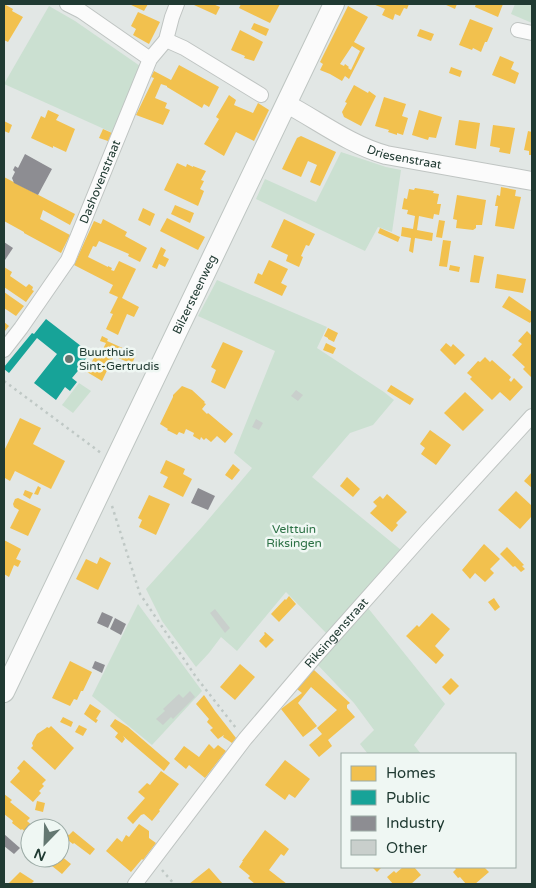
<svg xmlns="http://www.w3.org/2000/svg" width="536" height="888" font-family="'Varela Round',sans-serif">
<rect width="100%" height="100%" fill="#e2e7e5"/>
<g fill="#cbe0d1">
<polygon points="515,4 532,4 532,23 511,14"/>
<polygon points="49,6 75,21 140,66 113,133 4,84"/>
<polygon points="341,152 386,167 401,170 392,232 378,227 365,251 256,199 265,179 316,202"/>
<polygon points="217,280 327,327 317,348 384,392 394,400 373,425 350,433 312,477 401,550 328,635 286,592 237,651 221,637 209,653 196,667 162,621 146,589 202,527 252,468 234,453 275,351 198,316"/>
<polygon points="79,383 91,391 73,413 62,405"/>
<polygon points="138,604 202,691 152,745 92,696"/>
<polygon points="368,608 445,704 414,745 421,754 368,754 360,744 374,730 354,703 316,663"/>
</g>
<g fill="#f2c14e" fill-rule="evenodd">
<polygon points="4,4 13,9 12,11 23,17 8,42 4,40"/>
<polygon points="129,4 148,4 144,11"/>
<polygon points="195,4 213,4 220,7 216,15 194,5"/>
<polygon points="241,4 280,4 270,23 239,8"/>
<polygon points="373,4 409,4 407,9 404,8 400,16 395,14 393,20 382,15 385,9"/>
<polygon points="444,4 457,4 455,9"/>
<polygon points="476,4 503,4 498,17 475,7"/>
<path d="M348,6L368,17L354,42L365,48L349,79L345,76L342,81L330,74L320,70L323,64L320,62ZM352,46L360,51L351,70L348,68L349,67L345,64L344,66L340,64Z"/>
<polygon points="138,12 160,22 149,44 133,35 136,29 131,26"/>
<polygon points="470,19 493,28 487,42 485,42 481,52 473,48 472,50 459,45"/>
<polygon points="254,23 269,29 266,36 251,29"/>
<polygon points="420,29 434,34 431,41 417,36"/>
<polygon points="240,30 263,42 254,61 244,58 245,56 231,50"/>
<polygon points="500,56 514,62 511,69 519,73 515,84 492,75"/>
<polygon points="179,65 219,87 209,107 204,104 202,108 167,87 167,86 161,84 155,98 167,103 165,108 170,110 163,125 136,115 154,78 151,77 154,71 171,80"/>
<polygon points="451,67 462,71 460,77 449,73"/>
<polygon points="354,85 368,93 369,91 376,96 361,126 344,117 342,112 347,103 345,102"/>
<polygon points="229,95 236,100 234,105 253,113 258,103 269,110 254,141 236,132 224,156 204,144 219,119 216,117"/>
<polygon points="384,97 406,104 402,116 408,118 403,135 397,133 397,135 388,132 389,130 375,126"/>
<polygon points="48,110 59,115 56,120 75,129 66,152 53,146 53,148 31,138 41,116 45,118"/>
<polygon points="419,110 442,117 436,138 429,137 428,140 412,135"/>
<polygon points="459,120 480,123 476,149 455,145"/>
<polygon points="4,121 12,125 9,133 4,131"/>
<polygon points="493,125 515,128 510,154 499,152 500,148 490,146"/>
<polygon points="103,129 112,133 108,141 99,138"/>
<polygon points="528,131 532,132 532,155 529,155 529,151 524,150"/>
<polygon points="301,136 336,152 320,186 310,182 317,165 308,161 301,177 282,169 297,138"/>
<polygon points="177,163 186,167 187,164 193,167 193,166 206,171 201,180 204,181 200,189 204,191 198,206 164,190"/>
<polygon points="4,177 75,214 70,225 43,210 40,219 70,235 61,253 24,233 24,232 4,221"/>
<polygon points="501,187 516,190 515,196 521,197 514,229 495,226 498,206 495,206 497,195 500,196"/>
<polygon points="415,188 434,191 433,193 439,194 437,204 441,204 439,215 434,214 433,219 419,216 417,230 433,233 432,241 415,238 413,253 409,251 411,238 401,236 402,227 413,229 415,216 407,214 408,210 402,209 404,198 407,199 409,189 414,190"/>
<polygon points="457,195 486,200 482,225 476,225 476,228 473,230 456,228 457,220 453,219"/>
<polygon points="175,205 194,213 190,223 171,214"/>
<polygon points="143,208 155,214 150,226 138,220"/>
<polygon points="167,218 205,237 198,250 160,231"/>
<polygon points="103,219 127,232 125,236 147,248 140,262 128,256 129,254 99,241 96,247 93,246 88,257 108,267 108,266 112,268 111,270 114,271 119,261 136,269 122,298 139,307 134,317 127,314 118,335 106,329 113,314 110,313 118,297 109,293 113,285 74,265 94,221 101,224"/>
<polygon points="284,219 315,234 309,246 306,245 301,256 303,257 299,267 286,261 288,255 271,247"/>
<polygon points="439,220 445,221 442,238 436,237"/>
<polygon points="380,228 400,237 398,242 378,233"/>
<polygon points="443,240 451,241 447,267 439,266"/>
<polygon points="161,247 166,250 163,256 169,259 165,267 159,264 157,269 152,267"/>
<polygon points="474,255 484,257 479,283 470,282"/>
<polygon points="269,260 288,269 281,283 287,286 282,296 254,283 258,273 262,275"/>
<polygon points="450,265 460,267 459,272 449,270"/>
<polygon points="4,267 12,272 10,276 26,287 29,284 33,287 32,290 34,291 26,302 4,287"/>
<polygon points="497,274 526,279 523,293 495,288"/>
<polygon points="4,292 24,306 16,316 4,308"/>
<polygon points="509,296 532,312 532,320 530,323 502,307"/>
<polygon points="4,322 9,326 4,332"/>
<polygon points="328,328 338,333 334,342 328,339 328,338 324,336"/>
<polygon points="527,331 532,336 532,378 523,369 525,367 512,355 522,344 518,341"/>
<polygon points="102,336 108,339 107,341 136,354 132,364 114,356 102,381 87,372 98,349 102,351 106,343 100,341"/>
<polygon points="223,342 243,351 225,389 211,382 216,370 211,367"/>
<polygon points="326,343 336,348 333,354 323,350"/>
<polygon points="446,343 451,347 453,344 465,355 455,365 440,350"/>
<polygon points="485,357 490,362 492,360 511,377 509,380 511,382 514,378 523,387 510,401 500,392 492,400 470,379 472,377 467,373 478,361 480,362"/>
<polygon points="391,385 414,399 410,405 387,391"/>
<polygon points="182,386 192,390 205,402 204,403 206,404 202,409 207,414 208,413 233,434 225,443 217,436 211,442 206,438 204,440 201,437 200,440 193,436 194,433 186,429 184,434 179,432 177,435 167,430 168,429 160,424 173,397 173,395"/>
<polygon points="465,392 484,410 463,431 444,413"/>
<polygon points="20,418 41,428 33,444 65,461 51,489 15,471 10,481 5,478 4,481 4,451"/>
<polygon points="430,430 451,445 436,465 421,454 425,448 420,444"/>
<polygon points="166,460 185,469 183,474 192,479 183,497 163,487 168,477 160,473"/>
<polygon points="233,464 240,470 232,480 225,475"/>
<polygon points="532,472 532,488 524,481"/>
<polygon points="347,477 360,489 353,497 340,486"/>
<polygon points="38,486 41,488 38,495 34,494"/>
<polygon points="25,490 33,493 30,499 23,495"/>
<polygon points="516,491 532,506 532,516 520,529 498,510"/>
<polygon points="387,494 407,512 396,523 398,525 392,532 370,513 377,506 373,502 380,496 383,499"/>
<polygon points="149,495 170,504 156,535 139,527 142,520 138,518"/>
<polygon points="18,498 41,509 28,536 10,528 19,510 14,507 13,504 15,499"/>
<polygon points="4,540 21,549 16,559 21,561 18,567 14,565 9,577 4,574"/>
<polygon points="484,544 500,559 490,569 494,573 485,582 475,573 470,579 462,570"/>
<polygon points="507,547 524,565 522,566 525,569 521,572 515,566 513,567 500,554"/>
<polygon points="100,557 111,563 98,590 76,579 86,559 97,564"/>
<polygon points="289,596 296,604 279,622 271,614 285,599 286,600"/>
<polygon points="494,598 500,607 495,611 488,602"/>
<polygon points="432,613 450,629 435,646 444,655 436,664 406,636 417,625 419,627"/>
<polygon points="265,632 274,640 266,648 259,641 265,634 264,633"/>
<polygon points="70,661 92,672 83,691 81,691 77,700 74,699 70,706 52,698"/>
<polygon points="240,664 255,677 235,700 220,687"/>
<polygon points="314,670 350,703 347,705 347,708 355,717 328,740 332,746 319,757 309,745 322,734 317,728 337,710 311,687 298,703 317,726 303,737 281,709 302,693 297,689"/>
<polygon points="451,678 459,686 450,695 442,687"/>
<polygon points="204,695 215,711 236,738 232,743 223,737 224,735 218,739 210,730 213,728 207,722 209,719 196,704"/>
<polygon points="90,704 101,711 96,719 98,720 96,723 84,714"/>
<polygon points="63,717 73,722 71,727 60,722"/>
<polygon points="115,719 128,727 170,763 164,771 123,736 125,739 122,743 115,737 118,733 110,726"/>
<polygon points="79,725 87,729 83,736 75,732"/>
<polygon points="51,726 74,748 55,770 31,748 33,746 32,743 37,734 46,728 47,727 49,728"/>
<polygon points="209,744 214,749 218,745 226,751 205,778 189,765 186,769 174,759 184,746 199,757"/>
<polygon points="24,760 46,780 42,784 44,786 39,791 41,793 33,802 10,782 20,771 17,768"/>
<polygon points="285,760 310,779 295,798 289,794 285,800 265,785"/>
<polygon points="161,771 179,784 159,810 160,811 152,821 144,814 141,815 133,824 127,818 145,798 138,792 147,783 150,785"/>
<polygon points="4,794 12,800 10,802 30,818 27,821 34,827 30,828 30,832 28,834 22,829 21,830 12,823 13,821 4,814"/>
<polygon points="37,801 45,803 43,812 35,810"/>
<polygon points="139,824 149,831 149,838 156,843 143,860 142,859 131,872 106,851 117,838 122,842 126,835 129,837"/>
<polygon points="265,830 289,849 284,856 281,854 269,870 287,884 255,884 248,878 250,876 239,867 243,861 242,861"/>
<polygon points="73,831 95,849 90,855 74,843 73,844 61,835 64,832 69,835"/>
<polygon points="60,855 71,864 62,874 52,866 58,858 60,858"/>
<polygon points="372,867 382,867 377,872"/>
<polygon points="403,867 414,867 421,875 411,884 393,884 387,877 394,871 396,873"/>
<polygon points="454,867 484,867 489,872 475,884 466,884 460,877 458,878 453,872 456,869"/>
<polygon points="209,868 223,884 189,884"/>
<polygon points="20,872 34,881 31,884 8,884"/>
</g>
<polygon fill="#17a398" points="46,319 90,353 81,365 82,366 72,378 77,382 70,391 65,387 56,400 34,383 57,354 37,338 9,373 4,369 4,367 32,333 34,334"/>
<g fill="#8d8d92">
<polygon points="25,154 52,169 38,195 14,183 12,178 15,172 13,170 15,166 18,168"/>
<polygon points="4,242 13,248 5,260 4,259"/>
<polygon points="198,488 215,496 208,510 191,503"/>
<polygon points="102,612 113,617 108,628 97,623"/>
<polygon points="115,618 126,624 121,635 110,629"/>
<polygon points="95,661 105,665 102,673 92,668"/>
<polygon points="4,834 20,848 14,854 4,846"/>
</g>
<g fill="#c9cfcc">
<polygon points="296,390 303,395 298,401 291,396"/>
<polygon points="256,419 263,423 259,430 252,427"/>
<polygon points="215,609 230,628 225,633 210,613"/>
<polygon points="190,691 195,697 173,719 171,717 163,725 156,719 165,711 163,709 179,694 183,698"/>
</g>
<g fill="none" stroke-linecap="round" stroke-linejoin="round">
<defs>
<g id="minor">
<polyline points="67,4 81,11 150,59"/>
<polyline points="518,30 532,33"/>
<polyline points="166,40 184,48 261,95"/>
<path id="s1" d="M4,350L21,328L68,260L150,59L166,40L172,17L177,4"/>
<path id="s2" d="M135,884L245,739L314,658L426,532L532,416"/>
</g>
<g id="tertiary">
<path id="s3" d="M287,104C319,121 350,145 386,155L532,181"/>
</g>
<g id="secondary">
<path id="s4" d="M4,692L334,4"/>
</g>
</defs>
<use href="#minor" stroke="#bfc4c2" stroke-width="16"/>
<use href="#tertiary" stroke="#bfc4c2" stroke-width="20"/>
<use href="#secondary" stroke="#bec5c2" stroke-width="22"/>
<g stroke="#bfc8c5" stroke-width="2.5" stroke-dasharray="2.5 4" stroke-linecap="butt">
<polyline points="4,381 101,453"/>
<polyline points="112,506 140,594 196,677 236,728"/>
<polyline points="162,870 174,884"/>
</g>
<use href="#minor" stroke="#fbfbfb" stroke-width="14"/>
<use href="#tertiary" stroke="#fbfbfb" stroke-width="18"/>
<use href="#secondary" stroke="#fbfbfb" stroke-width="20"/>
</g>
<circle fill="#647771" stroke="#eff7f3" stroke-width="2" cx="69" cy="359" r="5"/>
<g text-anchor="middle" stroke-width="5" stroke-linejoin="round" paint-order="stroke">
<g font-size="12" fill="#203a32" stroke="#eff7f3">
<text dy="4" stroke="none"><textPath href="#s3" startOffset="130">Driesenstraat</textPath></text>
<text dy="4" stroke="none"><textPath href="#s1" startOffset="195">Dashovenstraat</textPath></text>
<text dy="4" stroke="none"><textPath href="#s4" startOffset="441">Bilzersteenweg</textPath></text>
<text dy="4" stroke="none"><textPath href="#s2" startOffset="322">Riksingenstraat</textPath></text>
</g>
<g font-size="12" fill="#203a32" stroke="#eff7f3" text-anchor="start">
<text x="79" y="356">Buurthuis<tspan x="79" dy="14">Sint-Gertrudis</tspan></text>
</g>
<g font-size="12" fill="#2b7044" stroke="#eff7f3">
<text x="294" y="533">Velttuin<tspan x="294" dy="14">Riksingen</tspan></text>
</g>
</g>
<rect width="536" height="888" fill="none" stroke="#203a32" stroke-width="10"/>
<rect x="341" y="753" width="175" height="115" fill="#eff7f3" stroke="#9caba6"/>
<rect x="351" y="766" width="25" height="15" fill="#f2c14e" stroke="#9caba6"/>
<text x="386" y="778" font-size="15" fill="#203a32">Homes</text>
<rect x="351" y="790" width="25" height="15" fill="#17a398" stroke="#9caba6"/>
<text x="386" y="803" font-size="15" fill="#203a32">Public</text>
<rect x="351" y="816" width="25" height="15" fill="#8d8d92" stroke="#9caba6"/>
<text x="386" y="828" font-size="15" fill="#203a32">Industry</text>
<rect x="351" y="840" width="25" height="15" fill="#c9cfcc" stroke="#9caba6"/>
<text x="386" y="853" font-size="15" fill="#203a32">Other</text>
<g transform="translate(45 843) rotate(203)"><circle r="24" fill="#eff7f3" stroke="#9caba6"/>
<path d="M0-4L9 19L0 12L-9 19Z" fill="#647771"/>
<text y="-8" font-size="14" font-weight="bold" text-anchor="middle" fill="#203a32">N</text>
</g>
</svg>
